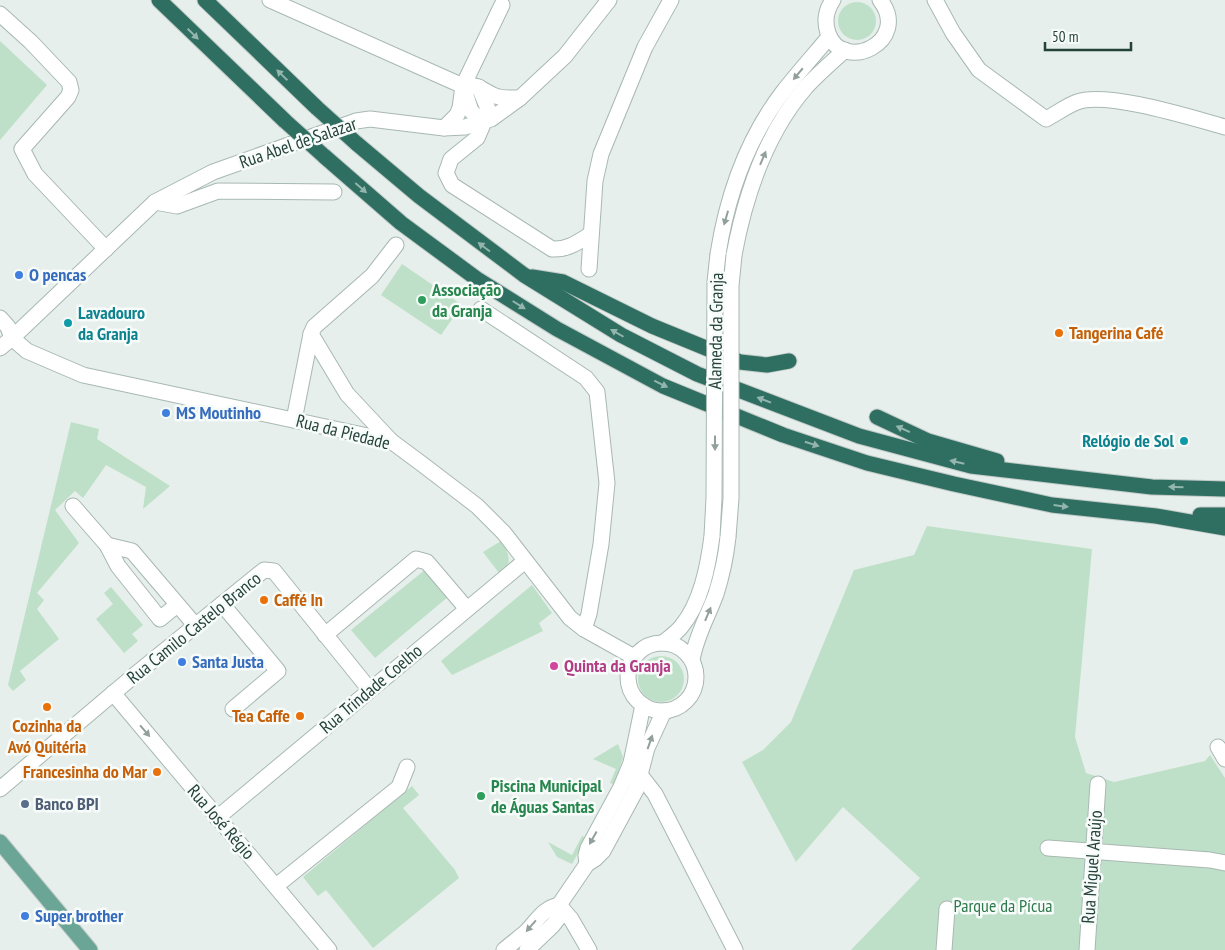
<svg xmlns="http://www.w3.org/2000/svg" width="1225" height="950" font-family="'PT Sans Narrow',sans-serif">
<rect width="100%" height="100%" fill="#e6efeb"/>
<g fill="#bfe0c8">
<circle cx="857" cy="21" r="19"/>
<polygon points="0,41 47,85 0,140"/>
<polygon points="402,264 462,305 441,335 381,295"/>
<polygon points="71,422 99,429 97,439 170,486 143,509 146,487 106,465 83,498 75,491 55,510 79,543 37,593 44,600 37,609 59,639 20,671 26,680 13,691 8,685"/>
<polygon points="927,526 1092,549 1075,737 1086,773 1114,782 1205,761 1210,755 1225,778 1225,950 851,950 920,878 843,807 796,862 742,762 763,750 791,722 854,570 914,555"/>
<path d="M501,541C508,551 515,566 499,573L483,552Z"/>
<polygon points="426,569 449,596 375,658 351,630"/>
<polygon points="532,585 552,613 539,623 543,631 452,675 441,661"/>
<polygon points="111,587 143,625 132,634 138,641 124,653 96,619 113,604 104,593"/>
<circle cx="661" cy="679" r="23"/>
<polygon points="618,744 623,757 615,785 610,783 616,769 593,759"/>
<polygon points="412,786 419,795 403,808 455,870 459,878 373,948 326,890 318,896 303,877"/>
<polygon points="582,836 586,838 572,864 557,857 548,842 572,855"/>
</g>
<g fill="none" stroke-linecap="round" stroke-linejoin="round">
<defs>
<g id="minor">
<polyline points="270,0 463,86"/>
<path d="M833,0C826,10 824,21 828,33C843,75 912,41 880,0"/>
<path d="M935,0L953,33L979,70L1046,119C1056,114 1066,106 1077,102C1107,91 1192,118 1225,127"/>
<polyline points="0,14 31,42 69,82 71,90 68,97 22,149 35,174 106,249"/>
<path d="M479,87L488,109L487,115L477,138L451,159L446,173L452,185L552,249C568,250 578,242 591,234"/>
<path d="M483,122L471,111L463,86C476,83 482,90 493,95C501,99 511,98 520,98"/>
<polyline points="444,128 457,115 460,108 463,86 502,5"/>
<polyline points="155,202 177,206 218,191 334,192"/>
<path d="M718,254C727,197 747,139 783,92C798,73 814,55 829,37"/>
<path d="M734,255C745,196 766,133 806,87C818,74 832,62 845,50"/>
<polyline points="589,269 595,181 601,154 645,47 671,0"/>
<polyline points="481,309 586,378 597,392 607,483 601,544 589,614 584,629"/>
<polyline points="0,318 8,327 12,338 27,351 83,375 391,441 422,464 477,506 504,533 570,618 584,629 634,657"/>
<polyline points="311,334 347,394 391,441"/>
<polyline points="0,348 12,338 155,202 213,172 356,121 370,119 444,128 465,127 491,119 520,98 565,56 609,0"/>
<polyline points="294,420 311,334 314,327 372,276 396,245"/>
<polyline points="73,506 107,545"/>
<polyline points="222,604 278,671 233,709"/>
<polyline points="177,605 160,619 118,566 107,545 132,551 195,625"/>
<polyline points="325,635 416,559 427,562 467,609"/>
<circle cx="662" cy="677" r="34"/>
<path d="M663,643C669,638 676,633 681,627C701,603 708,567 712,536"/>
<path d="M692,660C696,636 708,616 716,594C722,575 726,556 728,537"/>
<polyline points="113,693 329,950"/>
<polyline points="1218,747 1225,759"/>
<polyline points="631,763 655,794 735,950"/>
<polyline points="0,789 136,674 264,570 274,571 370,690"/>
<polyline points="217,818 525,561"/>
<polyline points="1048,848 1210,860 1225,863"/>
<polyline points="587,864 586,855 588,848 621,787 631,763 643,705"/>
<polyline points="276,886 399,787 407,767"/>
<polyline points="559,905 571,919 589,950"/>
<path d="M504,950C511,944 519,938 526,932C537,921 543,908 559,905"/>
<polyline points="527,950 553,925 560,916 559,905 587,864 595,859 603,851 636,790 647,748 664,711"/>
<polyline points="944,950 947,909"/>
<polyline points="1087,950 1098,784"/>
</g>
<polyline id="major" points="0,842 90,950"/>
<g id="highway">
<polyline points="159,0 285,121"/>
<polyline points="205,0 317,108"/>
<polyline points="356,143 419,196 524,275 621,335 697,374 859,436 971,466 1152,487 1225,489"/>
<polyline points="324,156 401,223 477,279 557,329 663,386 783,435 867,463 954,484 1052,505 1156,516 1225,528"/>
<polyline points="532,277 563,282 652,326 740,362 767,365 789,361"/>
<polyline points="877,417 928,441 997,461"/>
<polyline points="1200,515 1225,515"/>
</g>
</defs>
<use href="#minor" stroke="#a8b8b2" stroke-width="17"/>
<use href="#major" stroke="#c2cac8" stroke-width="17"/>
<use href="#highway" stroke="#c2cac8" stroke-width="17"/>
<use href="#minor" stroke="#fff" stroke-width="15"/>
<use href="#major" stroke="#6aa596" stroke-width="15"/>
<use href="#highway" stroke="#2f6f62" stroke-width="15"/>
<defs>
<g id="minor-bridge">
<polyline points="712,536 714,498 715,282 718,254"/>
<polyline points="728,537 731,498 731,286 734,255"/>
</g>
<g id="highway-bridge">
<polyline points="317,108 356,143"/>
<polyline points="285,121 324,156"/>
</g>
</defs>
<use href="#minor-bridge" stroke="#a8b8b2" stroke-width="17" stroke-linecap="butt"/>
<use href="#highway-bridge" stroke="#c2cac8" stroke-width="17" stroke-linecap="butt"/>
<use href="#minor-bridge" stroke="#fff" stroke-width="15"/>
<use href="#highway-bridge" stroke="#2f6f62" stroke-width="15"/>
</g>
<defs><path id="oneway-solid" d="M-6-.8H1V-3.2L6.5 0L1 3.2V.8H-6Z" transform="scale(1.25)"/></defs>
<g fill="#93b5ae">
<use href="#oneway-solid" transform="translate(193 34) rotate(44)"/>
<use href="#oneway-solid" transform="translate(282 75) rotate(-136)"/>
<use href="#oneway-solid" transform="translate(361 188) rotate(41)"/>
<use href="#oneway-solid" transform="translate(484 247) rotate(-143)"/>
<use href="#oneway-solid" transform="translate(519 305) rotate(32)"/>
<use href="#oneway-solid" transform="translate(617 333) rotate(-150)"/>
<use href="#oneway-solid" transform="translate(661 384) rotate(26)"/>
<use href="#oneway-solid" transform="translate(764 400) rotate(-159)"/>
<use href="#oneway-solid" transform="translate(903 429) rotate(-156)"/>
<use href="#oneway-solid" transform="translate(812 444) rotate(18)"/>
<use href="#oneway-solid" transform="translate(957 462) rotate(-167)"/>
<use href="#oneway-solid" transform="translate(1176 487) rotate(-178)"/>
<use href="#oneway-solid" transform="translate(1061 506) rotate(7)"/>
</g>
<g fill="#92a09c">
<use href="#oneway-solid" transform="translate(798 74) rotate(130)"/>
<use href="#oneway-solid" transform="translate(763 158) rotate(-67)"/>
<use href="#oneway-solid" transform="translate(726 218) rotate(106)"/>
<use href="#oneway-solid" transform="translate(715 443) rotate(90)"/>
<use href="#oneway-solid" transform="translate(708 614) rotate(-67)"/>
<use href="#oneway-solid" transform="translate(145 731) rotate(49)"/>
<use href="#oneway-solid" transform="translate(650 742) rotate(-71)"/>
<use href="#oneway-solid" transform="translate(593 838) rotate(119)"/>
<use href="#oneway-solid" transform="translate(531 926) rotate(131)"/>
</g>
<g fill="#3f7fe0" stroke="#f7fbf9" stroke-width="2">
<circle cx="19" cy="275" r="5"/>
<circle cx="166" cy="413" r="5"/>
<circle cx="182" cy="662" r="5"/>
<circle cx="25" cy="916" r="5"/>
</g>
<g fill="#2e9e5b" stroke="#f7fbf9" stroke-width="2">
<circle cx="422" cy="300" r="5"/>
<circle cx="481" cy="796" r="5"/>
</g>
<g fill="#0f9aa8" stroke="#f7fbf9" stroke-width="2">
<circle cx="68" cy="323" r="5"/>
<circle cx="1184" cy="441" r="5"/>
</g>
<g fill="#e8710a" stroke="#f7fbf9" stroke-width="2">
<circle cx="1059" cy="333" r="5"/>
<circle cx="264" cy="600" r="5"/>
<circle cx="47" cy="707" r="5"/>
<circle cx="300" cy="716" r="5"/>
<circle cx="157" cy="772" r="5"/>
</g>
<circle fill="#d1479c" stroke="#f7fbf9" stroke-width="2" cx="554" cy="666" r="5"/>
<circle fill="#5c6f8a" stroke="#f7fbf9" stroke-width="2" cx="25" cy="804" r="5"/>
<g text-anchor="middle" stroke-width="5" stroke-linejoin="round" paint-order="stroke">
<g font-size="18" fill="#24423a" stroke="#f7fbf9">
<text transform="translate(298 143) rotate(-19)" y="6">Rua Abel de Salazar</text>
<text transform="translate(716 331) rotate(-89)" y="6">Alameda da Granja</text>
<text transform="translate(343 432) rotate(14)" y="6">Rua da Piedade</text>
<text transform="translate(194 628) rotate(-39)" y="6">Rua Camilo Castelo Branco</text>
<text transform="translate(371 689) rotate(-40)" y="6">Rua Trindade Coelho</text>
<text transform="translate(221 822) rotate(49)" y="6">Rua José Régio</text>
<text transform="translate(1092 867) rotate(-86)" y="6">Rua Miguel Araújo</text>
</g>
<g font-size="18" font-weight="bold" fill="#366cbe" stroke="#f7fbf9" text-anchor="start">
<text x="29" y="281">O pencas</text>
<text x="176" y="419">MS Moutinho</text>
<text x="192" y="668">Santa Justa</text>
<text x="35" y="922">Super brother</text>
</g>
<g font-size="18" font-weight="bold" fill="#27864d" stroke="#f7fbf9" text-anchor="start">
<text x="432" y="296">Associação<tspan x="432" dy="21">da Granja</tspan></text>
<text x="491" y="792">Piscina Municipal<tspan x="491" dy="21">de Águas Santas</tspan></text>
</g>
<g font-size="18" font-weight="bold" fill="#0d838f" stroke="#f7fbf9" text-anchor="start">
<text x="78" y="319">Lavadouro<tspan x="78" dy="21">da Granja</tspan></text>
<text x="1174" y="447" text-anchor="end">Relógio de Sol</text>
</g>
<g font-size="18" font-weight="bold" fill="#c56008" stroke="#f7fbf9" text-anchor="start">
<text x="1069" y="339">Tangerina Café</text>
<text x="274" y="606">Caffé In</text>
<text x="290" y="722" text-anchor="end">Tea Caffe</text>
<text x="47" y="732" text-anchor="middle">Cozinha da<tspan x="47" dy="21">Avó Quitéria</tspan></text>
<text x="147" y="778" text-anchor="end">Francesinha do Mar</text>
</g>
<g font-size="18" font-weight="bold" fill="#b23c85" stroke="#f7fbf9" text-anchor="start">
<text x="564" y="672">Quinta da Granja</text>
</g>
<g font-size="18" font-weight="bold" fill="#4e5e75" stroke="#f7fbf9" text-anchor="start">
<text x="35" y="810">Banco BPI</text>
</g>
<g font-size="18" fill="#2d7a4b" stroke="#f7fbf9">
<text x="1003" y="912">Parque da Pícua</text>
</g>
</g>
<path d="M1045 42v8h86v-8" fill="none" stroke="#24423a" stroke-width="2.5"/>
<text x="1052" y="42" font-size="15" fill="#24423a" stroke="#f7fbf9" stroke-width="4" paint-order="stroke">50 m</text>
</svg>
